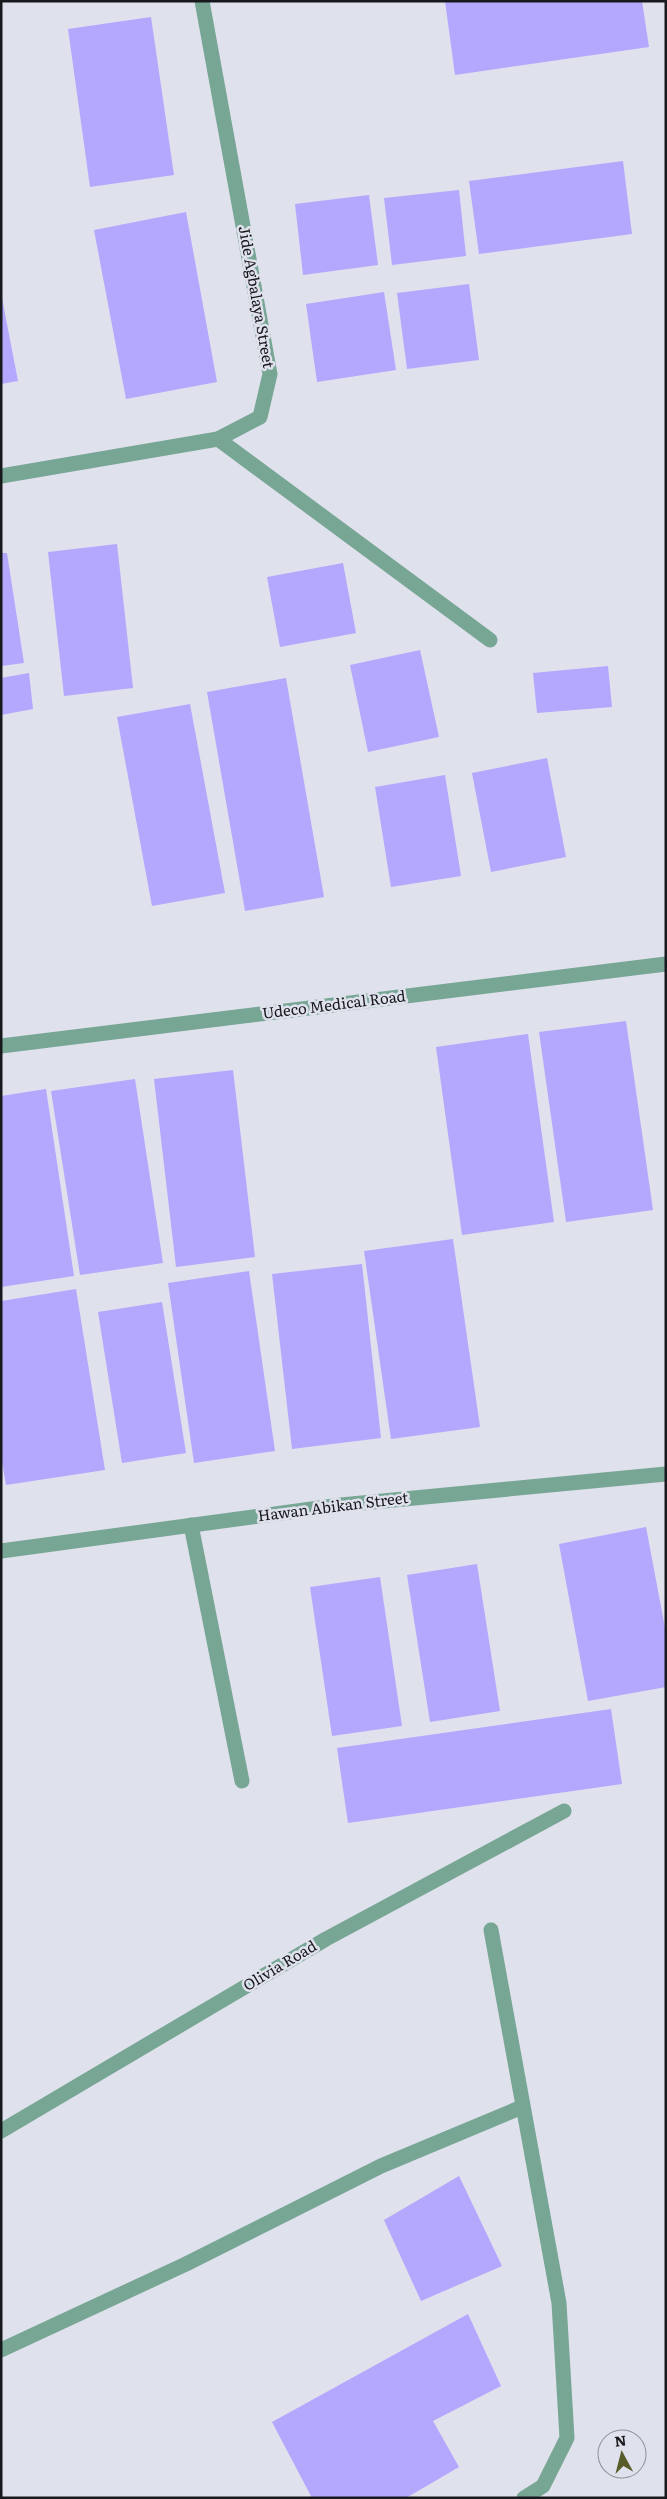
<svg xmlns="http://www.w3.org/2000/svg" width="667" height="2499" font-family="Literata,serif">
<rect width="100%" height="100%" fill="#dfe1ec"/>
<g fill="#b4a7fe">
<polygon points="445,1 642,1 649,47 455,75"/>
<polygon points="151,17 174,175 90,187 68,29"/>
<polygon points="623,161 632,234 479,254 469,181"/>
<polygon points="459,190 466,256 392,265 384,198"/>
<polygon points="369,195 378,265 303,275 295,204"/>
<polygon points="186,212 217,382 126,399 94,230"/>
<polygon points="469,284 479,360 407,369 397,293"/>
<polygon points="384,292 396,370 317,382 306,304"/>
<polygon points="1,293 18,381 1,384"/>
<polygon points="117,544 133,688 64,696 48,552"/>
<polygon points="1,553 7,553 24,663 1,666"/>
<polygon points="343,563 356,633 280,647 267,577"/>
<polygon points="420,650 439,737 368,752 350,665"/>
<polygon points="608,666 612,707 537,713 533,673"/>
<polygon points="29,673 33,709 1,715 1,678"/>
<polygon points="286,678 324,897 245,911 207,692"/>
<polygon points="190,704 225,893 152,906 117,717"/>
<polygon points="547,758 566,857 491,872 472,773"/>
<polygon points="445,775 461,876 391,887 375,787"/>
<polygon points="626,1021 653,1210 566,1222 539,1032"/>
<polygon points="528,1034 554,1222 462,1235 436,1047"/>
<polygon points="233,1070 255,1257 176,1267 154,1079"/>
<polygon points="135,1079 163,1263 80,1275 51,1091"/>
<polygon points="46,1089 74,1276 1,1287 1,1096"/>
<polygon points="453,1239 480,1427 391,1439 364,1251"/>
<polygon points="362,1264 381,1438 292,1449 272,1274"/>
<polygon points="249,1271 275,1451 194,1463 168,1283"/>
<polygon points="76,1289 105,1470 6,1485 1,1456 1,1301"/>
<polygon points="162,1302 186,1453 122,1463 98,1312"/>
<polygon points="646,1527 666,1633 666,1687 588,1701 559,1544"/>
<polygon points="477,1564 500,1711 430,1722 407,1575"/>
<polygon points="380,1577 402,1726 332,1736 310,1587"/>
<polygon points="611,1709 622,1784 348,1823 337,1748"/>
<polygon points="459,2176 502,2266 421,2301 384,2220"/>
<polygon points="468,2314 501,2386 433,2421 459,2467 406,2498 312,2498 272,2422"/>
</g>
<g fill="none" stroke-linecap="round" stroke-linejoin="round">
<g stroke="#78a695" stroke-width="15">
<polyline points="218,439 490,640"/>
<polyline points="1,476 218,439 260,417 270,374 202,1"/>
<polyline points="1,1046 666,964"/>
<polyline points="191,1525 242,1781"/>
<polyline points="1,1551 341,1505 666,1474"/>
<polyline points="491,1930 559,2303 567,2438 543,2486 524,2498"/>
<polyline points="1,2131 326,1939 564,1811"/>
<polyline points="1,2350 186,2264 381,2166 522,2107"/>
</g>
</g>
<g text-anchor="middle" stroke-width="5" stroke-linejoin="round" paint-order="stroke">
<g font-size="15" fill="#18191d" stroke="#dfe1ec">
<text transform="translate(256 297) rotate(80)" y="5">Jide Agbalaya Street</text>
<text transform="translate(334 1005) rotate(-7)" y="5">Udeco Medical Road</text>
<text transform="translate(333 1507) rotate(-7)" y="5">Hawan Abikan Street</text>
<text transform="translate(280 1966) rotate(-31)" y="5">Olivia Road</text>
</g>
</g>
<rect width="667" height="2499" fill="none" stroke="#18191d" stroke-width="5"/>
<g transform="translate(622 2454) rotate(353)"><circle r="24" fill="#dfe1ec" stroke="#8f9199"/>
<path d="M0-4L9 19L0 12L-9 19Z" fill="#575c2a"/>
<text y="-8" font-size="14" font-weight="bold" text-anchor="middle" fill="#18191d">N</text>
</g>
</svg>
